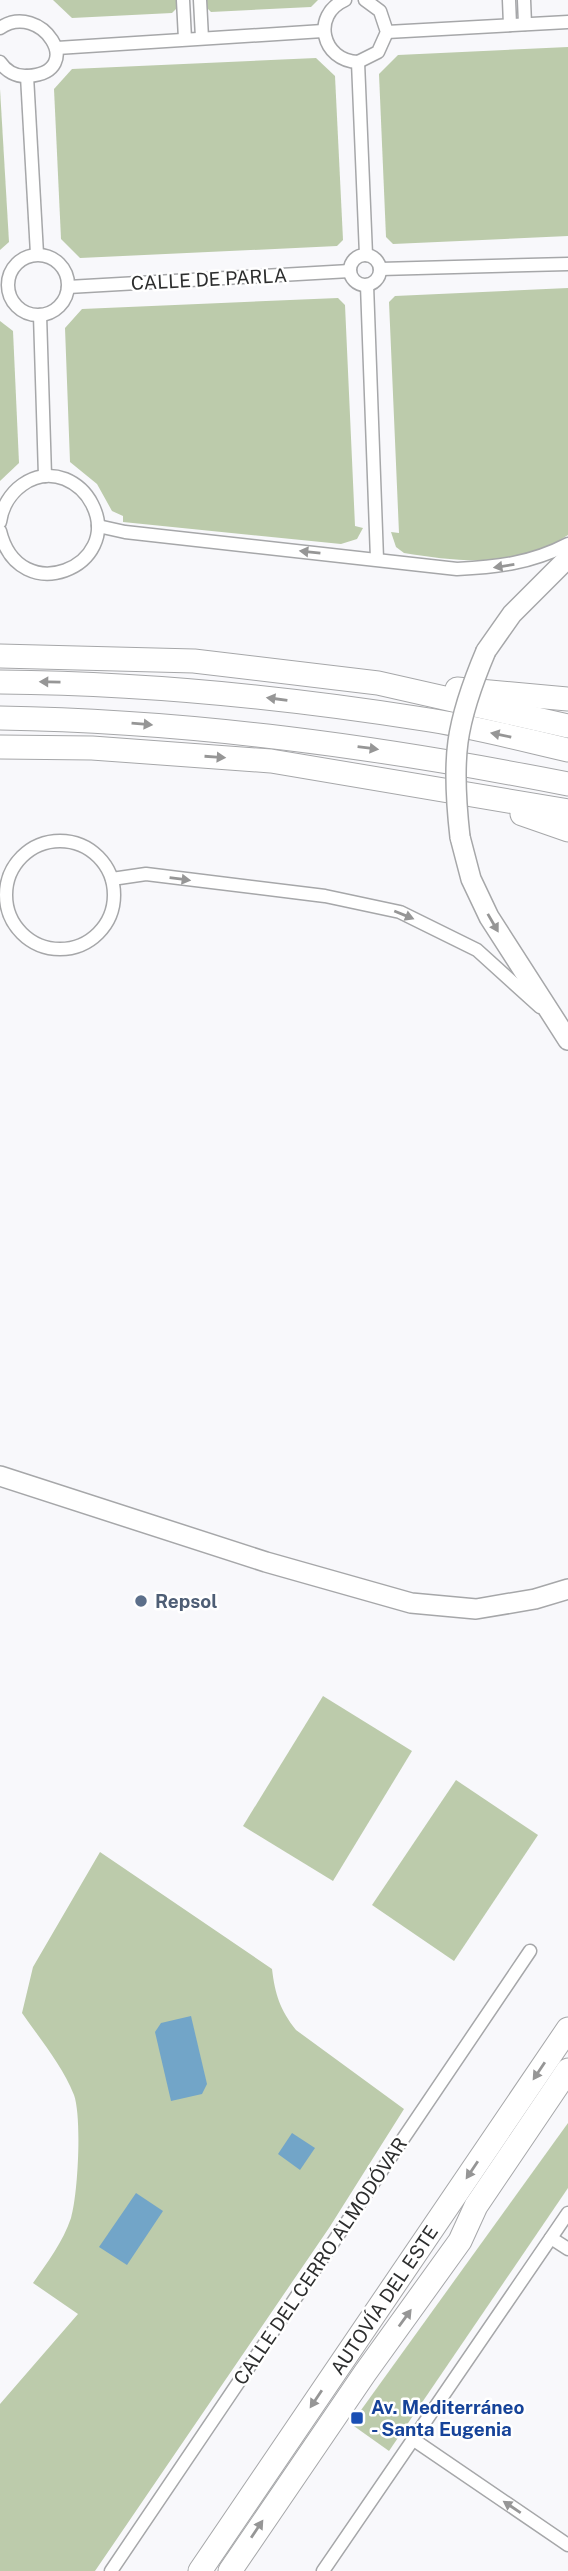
<svg xmlns="http://www.w3.org/2000/svg" width="568" height="2571" font-family="'Public Sans',sans-serif">
<rect width="100%" height="100%" fill="#f8f8fb"/>
<g fill="#bccbab">
<polygon points="53,0 177,0 177,8 172,13 72,18"/>
<polygon points="206,0 318,0 311,7 211,12 206,7"/>
<polygon points="568,47 568,236 393,244 386,237 379,74 398,55"/>
<polygon points="316,58 335,76 343,240 337,246 80,258 61,239 54,89 72,69"/>
<polygon points="0,89 9,242 0,250"/>
<path d="M568,288V535C517,569 461,562 404,553L396,547L391,532L399,533L389,302L395,296Z"/>
<polygon points="338,298 345,305 355,526 363,528 357,539 341,544 123,522 123,516 112,511 97,484 70,462 65,328 82,309"/>
<polygon points="0,321 13,331 19,463 0,481"/>
<polygon points="323,1696 412,1751 333,1881 243,1826"/>
<polygon points="456,1780 538,1835 454,1961 372,1905"/>
<path d="M100,1852L272,1969C275,1994 280,2010 296,2030L404,2109L329,2228L95,2571H0V2404L78,2314L33,2283C47,2263 63,2242 71,2218C78,2195 82,2117 74,2095C62,2065 40,2039 22,2013L33,1967Z"/>
<polygon points="568,2123 568,2188 389,2451 351,2424"/>
</g>
<g fill="#72a5c8">
<polygon points="191,2016 207,2084 202,2094 171,2101 155,2032 161,2023"/>
<polygon points="292,2133 315,2148 300,2170 278,2154"/>
<polygon points="136,2193 163,2211 127,2265 99,2247"/>
</g>
<g fill="none" stroke-linecap="round" stroke-linejoin="round">
<defs>
<g id="minor">
<polyline points="183,0 185,39"/>
<polyline points="200,0 202,38"/>
<path d="M345,0C311,15 322,61 358,62L378,52L387,32L380,11L365,0"/>
<polyline points="509,0 510,25"/>
<polyline points="524,0 525,24"/>
<path d="M0,28C41,0 88,72 28,76C16,77 6,71 0,62"/>
<polyline points="387,32 568,22"/>
<polyline points="57,48 323,31"/>
<polyline points="358,62 366,255"/>
<polyline points="27,76 37,254"/>
<circle cx="365" cy="270" r="15"/>
<circle cx="38" cy="285" r="30"/>
<polyline points="380,269 568,264"/>
<polyline points="367,285 377,559"/>
<polyline points="68,287 350,271"/>
<polyline points="40,315 45,476"/>
<path d="M0,522C4,492 34,467 65,479C77,484 86,492 92,504C124,566 19,610 0,531"/>
<path d="M98,526L125,532L457,569C497,567 532,563 568,544"/>
<circle cx="60" cy="895" r="54"/>
<polyline points="112,879 146,874 325,896 400,912 477,950 540,1007"/>
<polyline points="551,2238 568,2249"/>
<polyline points="414,2440 568,2545"/>
<polyline points="111,2571 530,1951"/>
<polyline points="323,2571 568,2213"/>
</g>
<g id="primary">
<polyline points="486,651 512,614 568,558"/>
<polyline points="460,837 471,879 489,917 568,1040"/>
<polyline points="0,1476 266,1562 411,1603 476,1609 535,1599 568,1589"/>
</g>
<g id="motorway">
<polyline points="0,656 194,661 378,683 568,726"/>
<path d="M0,682C142,683 283,697 423,719C471,726 520,739 568,750"/>
<polyline points="457,689 568,699"/>
<path d="M0,718C192,721 380,747 568,784"/>
<polyline points="0,747 92,748 271,761 568,811"/>
<polyline points="522,814 568,830"/>
<polyline points="200,2571 568,2029"/>
<polyline points="230,2571 365,2373 460,2241 476,2206 568,2070"/>
</g>
</defs>
<use href="#minor" stroke="#a6a7a9" stroke-width="15"/>
<use href="#primary" stroke="#a6a7a9" stroke-width="22"/>
<use href="#motorway" stroke="#a6a7a9" stroke-width="25"/>
<use href="#minor" stroke="#fff" stroke-width="12"/>
<use href="#primary" stroke="#fff" stroke-width="19"/>
<use href="#motorway" stroke="#fff" stroke-width="23"/>
<defs>
<path id="primary-bridge" d="M460,837C451,758 455,724 486,651"/>
</defs>
<use href="#primary-bridge" stroke="#a6a7a9" stroke-width="22" stroke-linecap="butt"/>
<use href="#primary-bridge" stroke="#fff" stroke-width="19"/>
</g>
<defs><path id="oneway-solid" d="M-6-.8H1V-3.2L6.5 0L1 3.2V.8H-6Z" transform="scale(1.75)"/></defs>
<g fill="#969696">
<use href="#oneway-solid" transform="translate(310 552) rotate(-174)"/>
<use href="#oneway-solid" transform="translate(504 566) rotate(171)"/>
<use href="#oneway-solid" transform="translate(50 682) rotate(-179)"/>
<use href="#oneway-solid" transform="translate(277 699) rotate(-172)"/>
<use href="#oneway-solid" transform="translate(142 724) rotate(5)"/>
<use href="#oneway-solid" transform="translate(501 735) rotate(-168)"/>
<use href="#oneway-solid" transform="translate(368 748) rotate(7)"/>
<use href="#oneway-solid" transform="translate(215 757) rotate(4)"/>
<use href="#oneway-solid" transform="translate(180 879) rotate(7)"/>
<use href="#oneway-solid" transform="translate(404 915) rotate(22)"/>
<use href="#oneway-solid" transform="translate(493 923) rotate(60)"/>
<use href="#oneway-solid" transform="translate(539 2071) rotate(124)"/>
<use href="#oneway-solid" transform="translate(472 2170) rotate(124)"/>
<use href="#oneway-solid" transform="translate(405 2318) rotate(-54)"/>
<use href="#oneway-solid" transform="translate(316 2399) rotate(124)"/>
<use href="#oneway-solid" transform="translate(512 2507) rotate(-146)"/>
<use href="#oneway-solid" transform="translate(257 2529) rotate(-56)"/>
</g>
<circle fill="#5c6f8a" stroke="#fff" stroke-width="2.5" cx="141" cy="1601" r="7"/>
<rect fill="#1a4fb4" stroke="#fff" stroke-width="2.5" x="350" y="2411" width="14" height="14" rx="3.5"/>
<g text-anchor="middle" stroke-width="5" stroke-linejoin="round" paint-order="stroke">
<g font-size="19" fill="#2d2e2e" stroke="#fff">
<text transform="translate(209 279) rotate(-3)" y="7">CALLE DE PARLA</text>
<text transform="translate(320 2261) rotate(-56)" y="7">CALLE DEL CERRO ALMODÓVAR</text>
<text transform="translate(384 2300) rotate(-56)" y="7">AUTOVÍA DEL ESTE</text>
</g>
<g font-size="19" font-weight="bold" fill="#4e5e75" stroke="#fff" text-anchor="start">
<text x="155" y="1608">Repsol</text>
</g>
<g font-size="19" font-weight="bold" fill="#164399" stroke="#fff" text-anchor="start">
<text x="371" y="2414">Av. Mediterráneo<tspan x="371" dy="22">- Santa Eugenia</tspan></text>
</g>
</g>
</svg>
